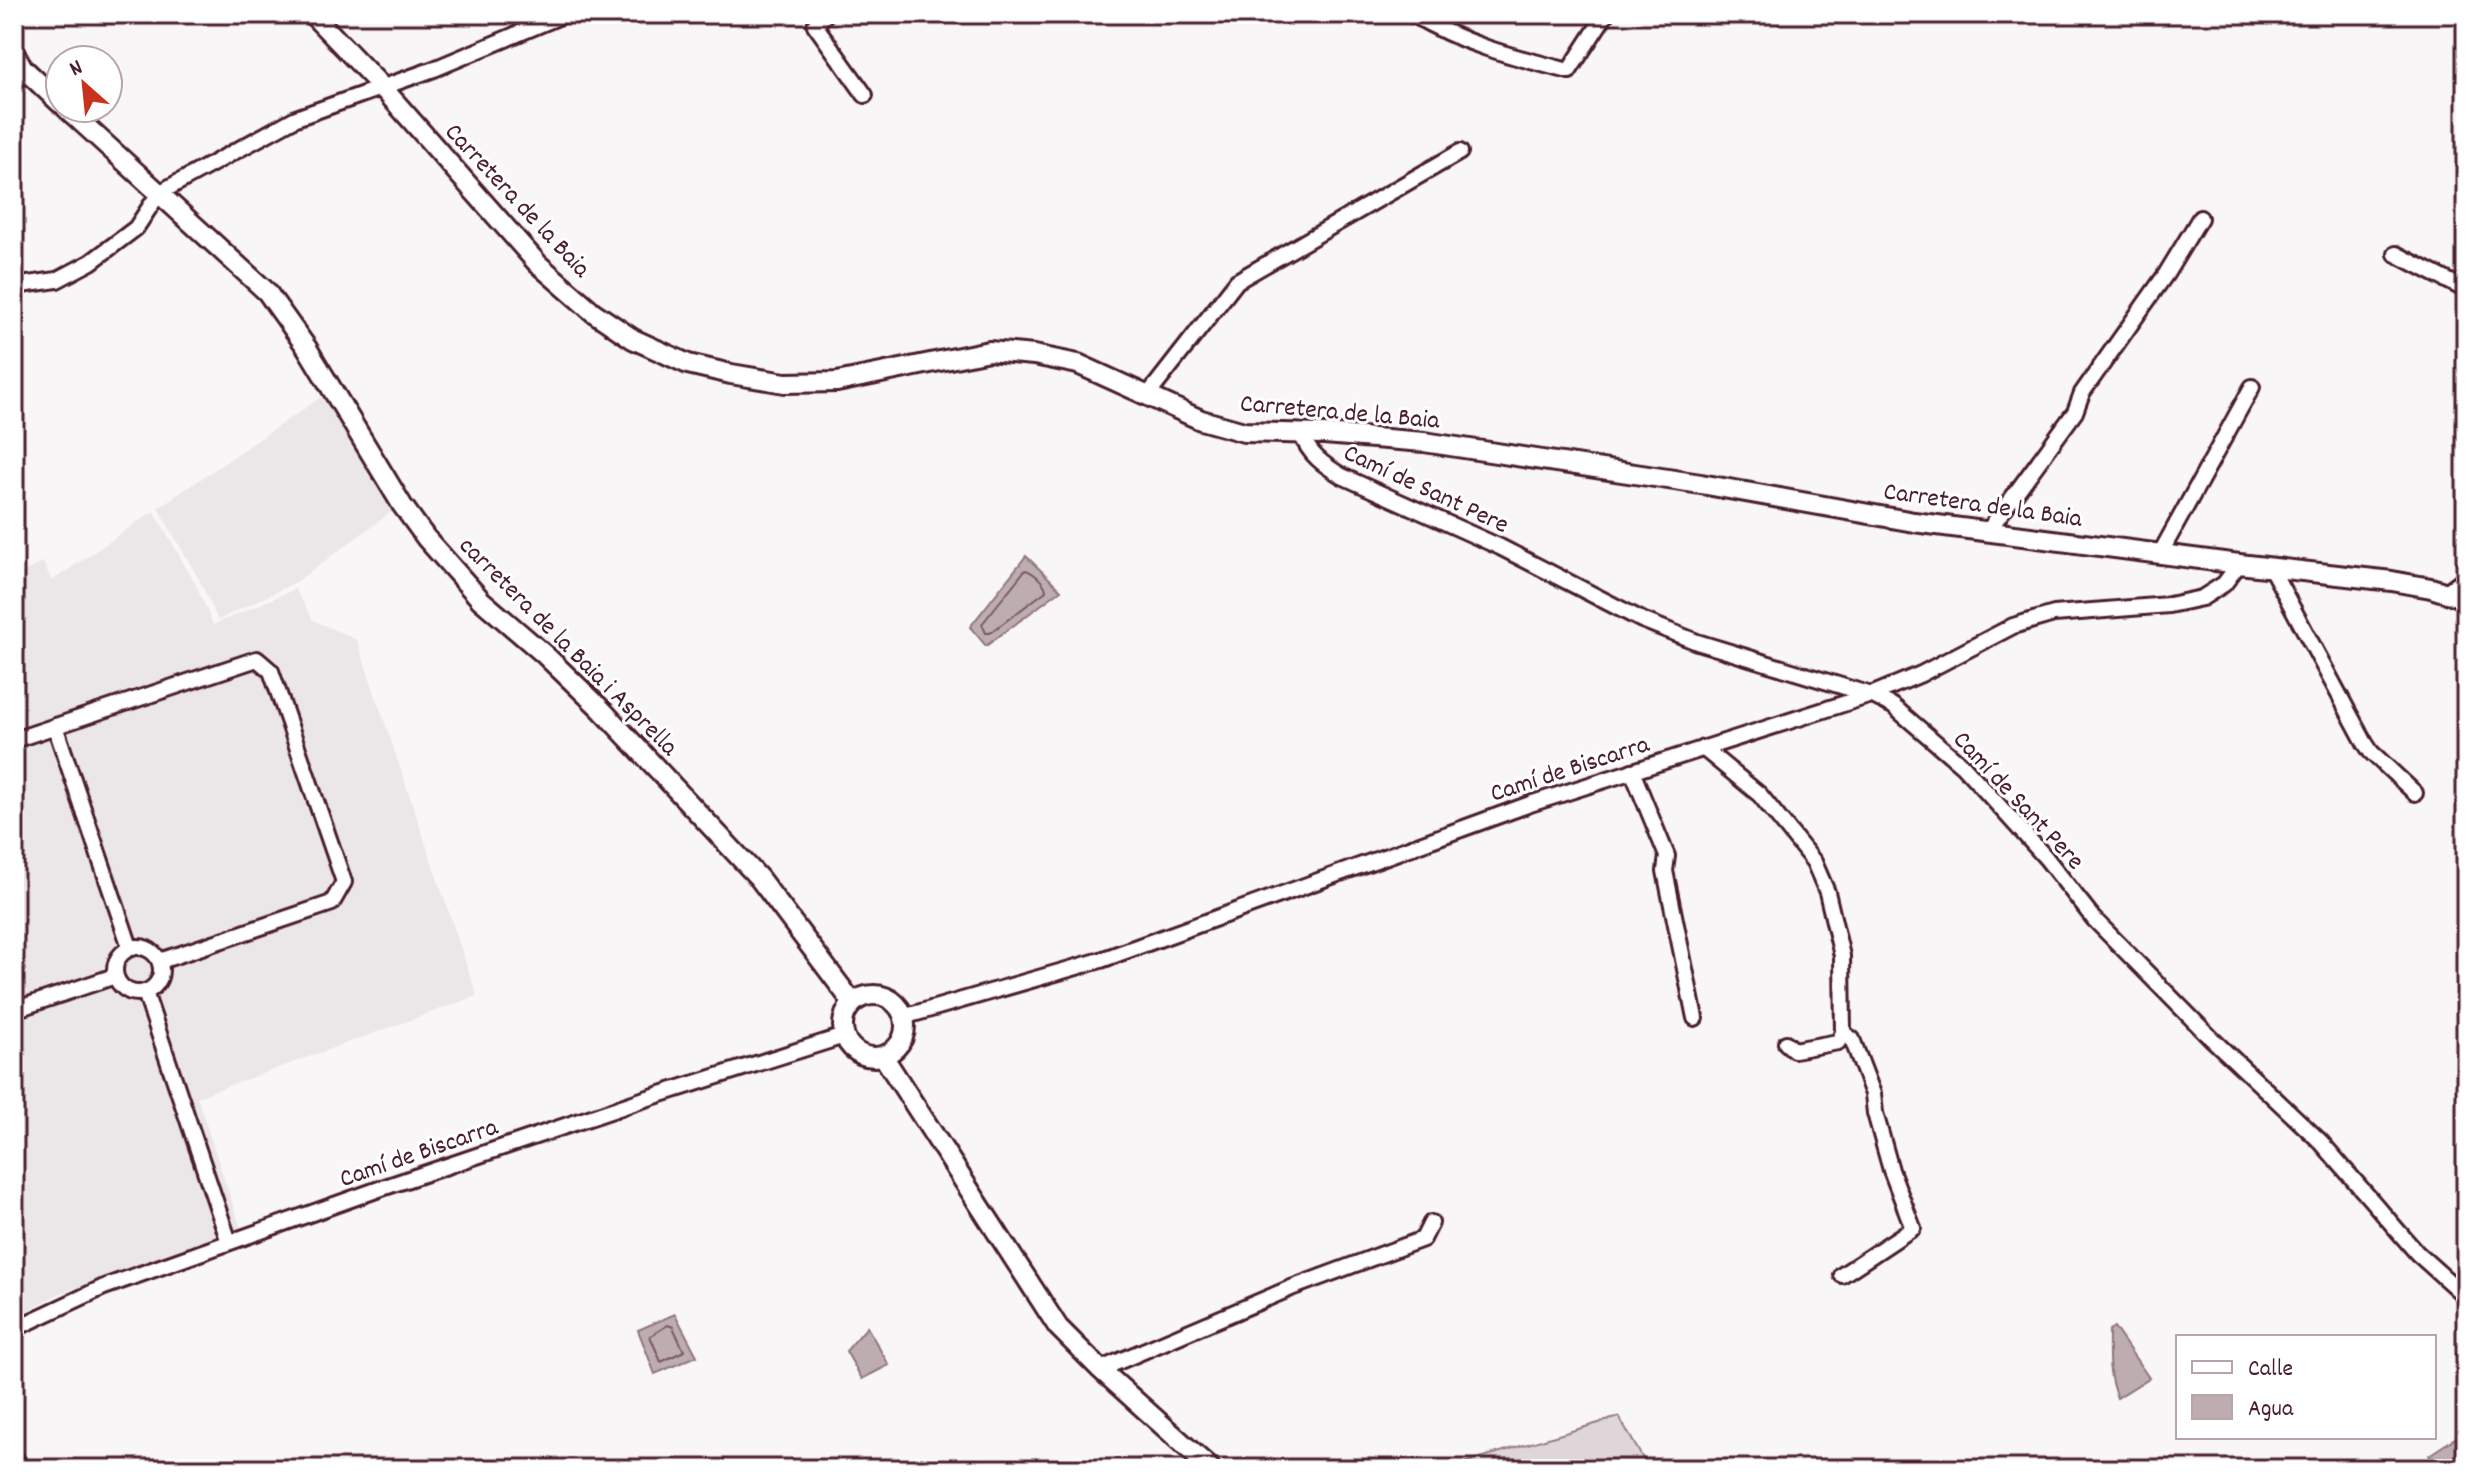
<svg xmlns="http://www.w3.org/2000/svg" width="2480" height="1483" font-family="Dekko,sans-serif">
<rect width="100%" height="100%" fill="#f8f6f7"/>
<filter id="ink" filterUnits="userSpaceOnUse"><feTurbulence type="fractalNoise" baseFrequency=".0125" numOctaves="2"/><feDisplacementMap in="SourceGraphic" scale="16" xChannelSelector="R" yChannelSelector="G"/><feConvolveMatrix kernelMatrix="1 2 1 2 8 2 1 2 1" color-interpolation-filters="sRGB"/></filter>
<g filter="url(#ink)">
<g fill="#ebe6e8">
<polygon points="323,396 394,510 296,582 218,620 200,581 158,508"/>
<polygon points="154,511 197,587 213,625 295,589 313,620 357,640 477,996 197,1097 241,1229 56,1295 14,1318 14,577 43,562 52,581"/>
</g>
<polygon fill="#ded6d9" stroke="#947a82" stroke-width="2" points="1619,1417 1649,1469 1443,1469"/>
<g fill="#bdadb0" stroke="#8f747b" stroke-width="2">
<polygon points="1026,556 1061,590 986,646 970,627"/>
<polygon points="675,1314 697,1356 655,1374 638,1330"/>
<polygon points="867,1327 889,1365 862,1379 846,1351"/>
<path d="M2114,1327L2149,1378L2117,1398C2107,1375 2109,1354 2109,1330Z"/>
<polygon points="2461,1434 2466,1441 2466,1457 2451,1469 2437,1469 2429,1455"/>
</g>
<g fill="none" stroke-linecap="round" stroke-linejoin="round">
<g stroke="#785860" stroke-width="2">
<path d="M1025,570C1032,571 1046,583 1046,591L990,633H986L982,624Z"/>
<polygon points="668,1325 673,1327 684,1351 661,1362 650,1336"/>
</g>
<defs>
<g id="minor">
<polyline points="826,14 815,25 865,95"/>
<path d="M1412,14C1465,45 1510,56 1569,71L1606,14"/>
<polyline points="2396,254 2466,290"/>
<polyline points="14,286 57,280 91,262 136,228 159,193 296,118 434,69 565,14"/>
<polyline points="1148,395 1237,281 1460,152"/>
<path d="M1301,434C1310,455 1322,464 1342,476L1500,547L1642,620L1697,642L1871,695L1893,706L1963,766L2046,858L2094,919L2212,1039L2321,1142L2417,1253L2466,1297"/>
<polyline points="1988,531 2075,412 2082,393 2166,274 2200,218"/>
<polyline points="2160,554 2252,387"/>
<polyline points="2271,568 2365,743 2371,752 2415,793"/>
<polyline points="2446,592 2466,577"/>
<polyline points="55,726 130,947"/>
<polyline points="14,740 257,659 271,671 344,882 332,903 160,961"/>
<polyline points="1703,748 1760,795 1814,862 1827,892 1842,956 1843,1033 1838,1042 1794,1050 1786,1043"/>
<polyline points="1632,771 1667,856 1665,871 1695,1018"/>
<circle cx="138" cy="970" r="23"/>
<polyline points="145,992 229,1242"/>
<polyline points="14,1010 115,976"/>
<polyline points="903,1017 1101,960 1530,804 1871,695 1921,674 2013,626 2054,614 2169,605 2202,598 2224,584 2239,564"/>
<polyline points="1842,1275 1913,1228 1891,1170 1875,1113 1873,1094 1852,1039 1843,1033"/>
<polyline points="14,1329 104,1287 382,1188 642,1100 844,1036"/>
<polyline points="1101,1369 1291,1288 1423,1239 1431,1223"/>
</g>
<g id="major">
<polyline points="312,14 381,86 538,264 593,312 633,339 688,364 731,374 785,383 837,382 989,351 1034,355 1078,364 1201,420 1244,432 1324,434 1424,442 1701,484 1914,522 2239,564 2392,581 2431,588 2466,599"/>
<polyline points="14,53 23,68 60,103"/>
<polyline points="66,108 267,292 307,348 402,505 426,538 481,600 545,655 600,708 759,878 853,1003"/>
<circle cx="874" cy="1026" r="31"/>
<polyline points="883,1056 1058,1327 1099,1368 1211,1469"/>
<polyline points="14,1460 20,1469"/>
</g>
</defs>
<use href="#minor" stroke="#4a1f2b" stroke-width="20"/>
<use href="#major" stroke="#4a1f2b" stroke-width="24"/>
<use href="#minor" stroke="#fff" stroke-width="14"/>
<use href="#major" stroke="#fff" stroke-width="18"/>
</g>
</g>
<g text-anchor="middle" stroke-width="6" stroke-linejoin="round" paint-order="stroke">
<g font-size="26" fill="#4a1f2b" stroke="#fff">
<text transform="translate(519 199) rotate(47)" y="9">Carretera de la Baia</text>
<text transform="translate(1340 410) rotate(5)" y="9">Carretera de la Baia</text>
<text transform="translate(1427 487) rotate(25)" y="9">Camí de Sant Pere</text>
<text transform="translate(1983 503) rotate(8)" y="9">Carretera de la Baia</text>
<text transform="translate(570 645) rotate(45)" y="9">carretera de la Baia i Asprella</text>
<text transform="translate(1569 767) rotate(-18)" y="9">Camí de Biscarra</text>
<text transform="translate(2020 799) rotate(47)" y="9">Camí de Sant Pere</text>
<text transform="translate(418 1151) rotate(-19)" y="9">Camí de Biscarra</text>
</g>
</g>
<rect width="2480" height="1483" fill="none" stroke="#fff" stroke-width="48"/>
<rect x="24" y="24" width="2432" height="1435" fill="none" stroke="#4a1f2b" stroke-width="3" filter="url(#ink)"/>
<rect x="2176" y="1335" width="260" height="104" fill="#ffffff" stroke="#b7a5aa" stroke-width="2"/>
<rect x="2192" y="1361" width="40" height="12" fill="#ffffff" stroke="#b7a5aa" stroke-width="2"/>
<text x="2248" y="1375" font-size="24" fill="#4a1f2b">Calle</text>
<rect x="2192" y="1395" width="40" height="24" fill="#bdadb0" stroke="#b7a5aa" stroke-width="2"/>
<text x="2248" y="1415" font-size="24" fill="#4a1f2b">Agua</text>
<g transform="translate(84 84) rotate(333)"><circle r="38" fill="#ffffff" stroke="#b7a5aa" stroke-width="2"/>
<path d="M0-6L14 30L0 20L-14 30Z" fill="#c8321e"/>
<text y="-12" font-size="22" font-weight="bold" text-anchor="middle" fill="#4a1f2b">N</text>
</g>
</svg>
